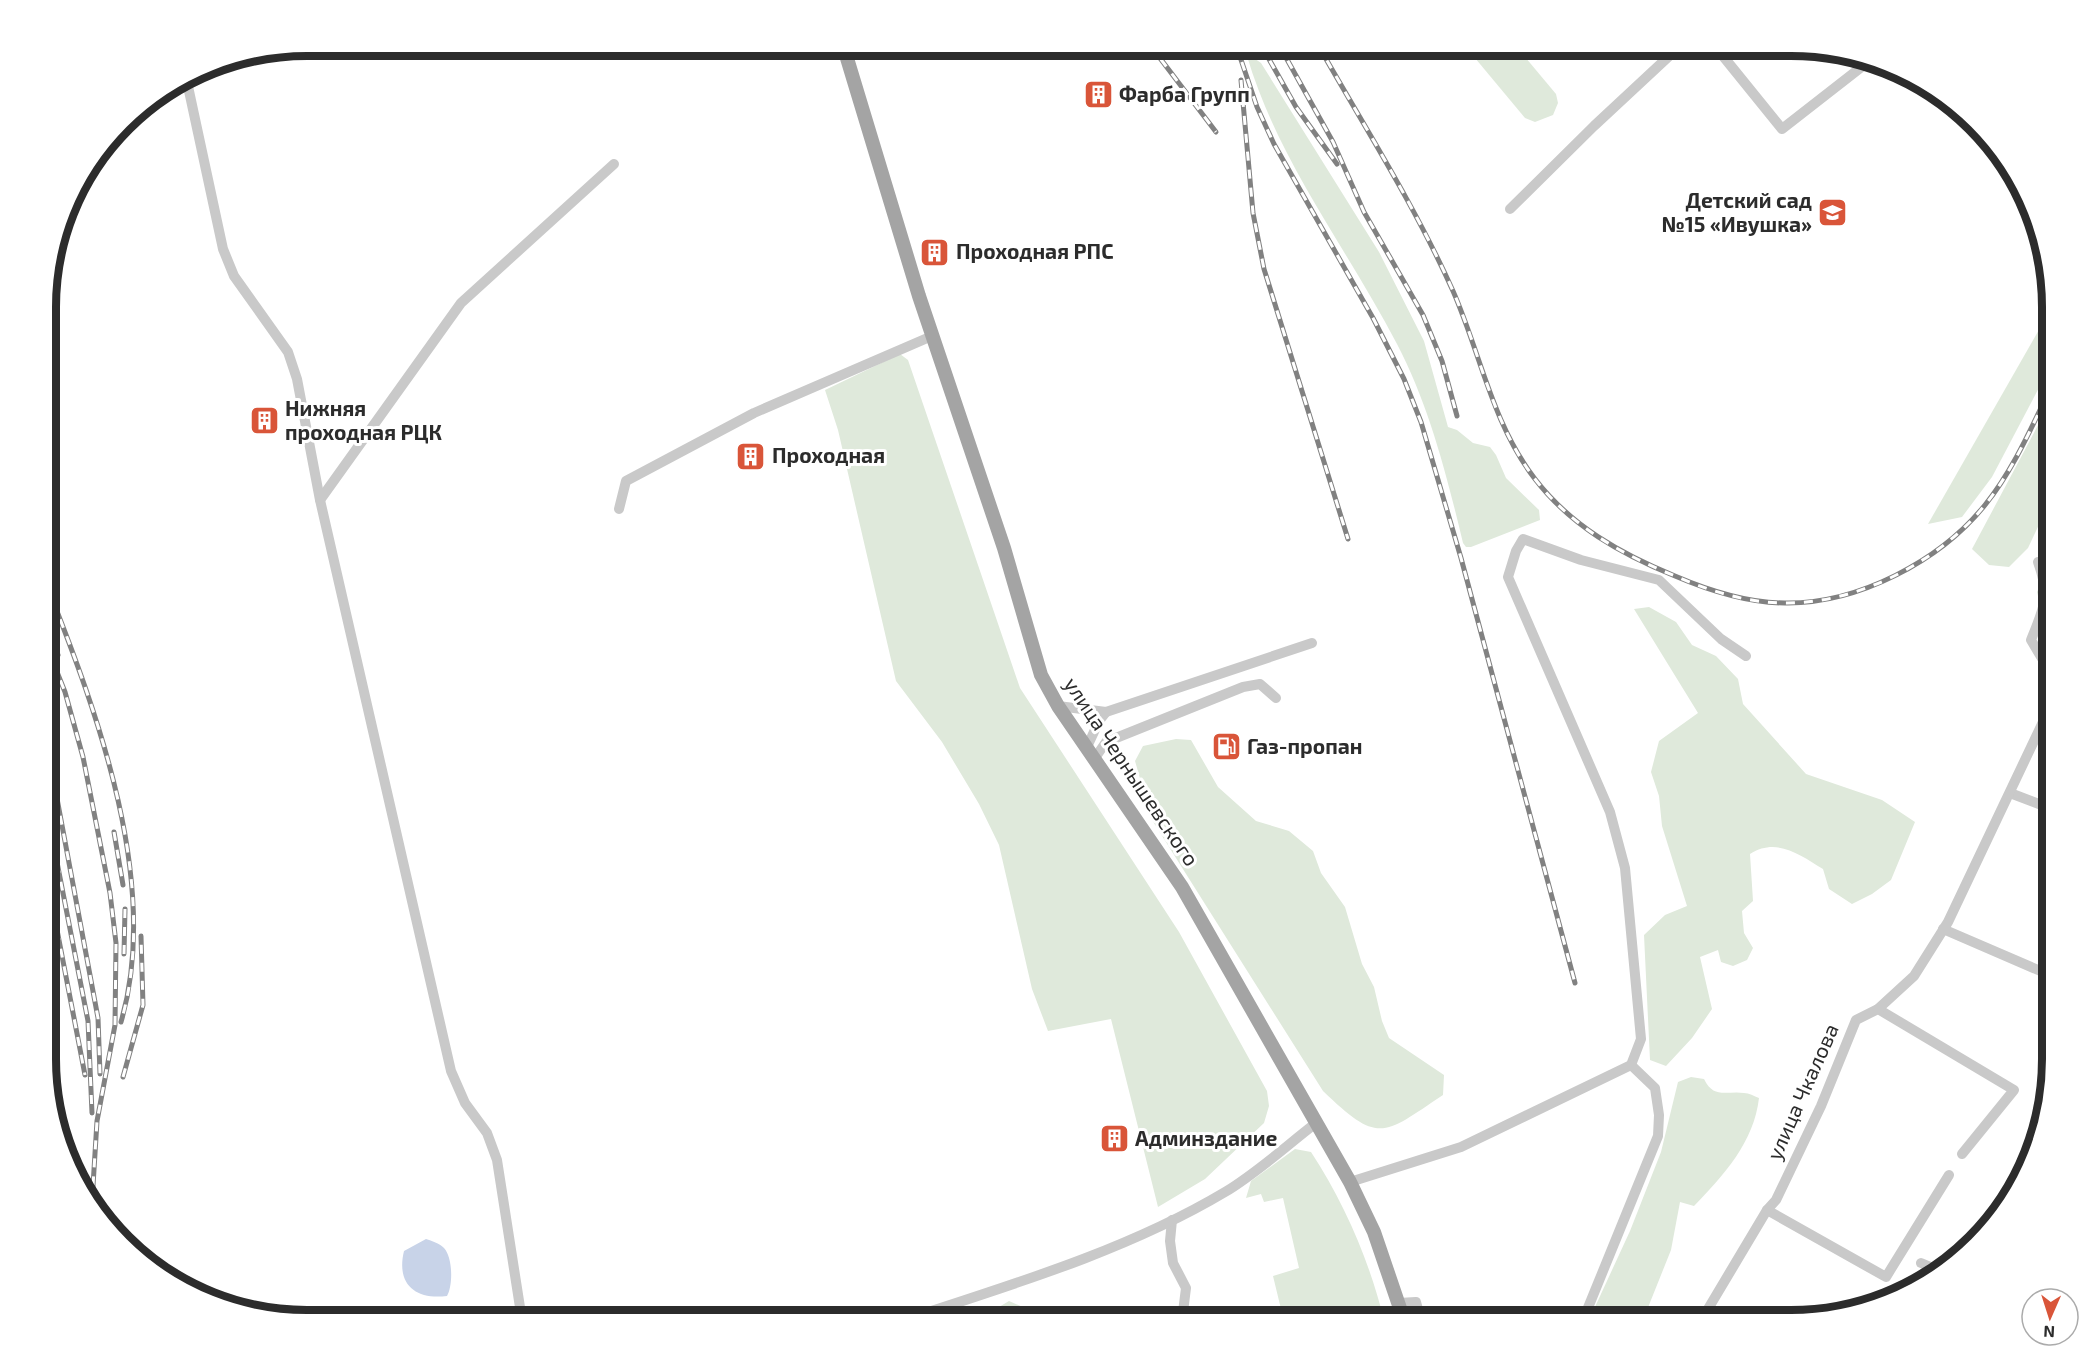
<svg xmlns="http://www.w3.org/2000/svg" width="2098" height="1365" font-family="'Exo 2',sans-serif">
<rect width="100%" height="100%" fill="#fff"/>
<g fill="#dfe9db">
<polygon points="1468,45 1515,45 1556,94 1558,103 1553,115 1535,122 1525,118 1470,52"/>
<path d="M1251,56L1261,63L1379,252L1424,341L1448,427L1457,430L1473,443L1490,447L1496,455L1506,478L1539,510L1540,520L1471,547H1466L1463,543C1447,476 1429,405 1397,344C1347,248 1278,161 1247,56Z"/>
<polygon points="2052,307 2052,363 1992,477 1962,517 1928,524"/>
<polygon points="900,354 908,360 1020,688 1179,932 1267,1091 1269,1106 1264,1123 1205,1179 1158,1207 1111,1019 1048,1031 1032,989 999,845 979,804 942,742 896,681 838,430 825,390"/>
<polygon points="2052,399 2052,497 2028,548 2009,567 1989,565 1972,549"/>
<polygon points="2052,559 2052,667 2049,662 2048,637 2037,592"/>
<path d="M1649,607L1676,622L1692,645L1716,656L1738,679L1743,704L1806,774L1882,800L1915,822L1891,880L1872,894L1852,904L1829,889L1823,869C1800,855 1777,837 1750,854L1753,901L1742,911L1744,933L1753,948L1747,960L1733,966L1721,962L1718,950L1700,957L1712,1009L1692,1038L1666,1066L1650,1060L1644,935L1665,915L1687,906L1662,826L1659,796L1651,772L1659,741L1698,713L1634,609Z"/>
<path d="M1176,739L1191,740L1218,787L1256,821L1289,831L1313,851L1321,873L1345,907L1362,964L1374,987L1382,1021L1389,1038L1444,1075L1443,1095C1383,1135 1379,1145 1323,1091L1152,820L1135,761L1143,746Z"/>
<path d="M1691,1077L1704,1079C1714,1100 1728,1090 1744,1093C1749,1093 1754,1096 1759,1098C1754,1142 1724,1175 1694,1206L1680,1202L1671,1250L1643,1320H1589L1630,1231L1661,1152L1678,1082Z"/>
<path d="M1295,1149L1311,1152C1345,1204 1369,1260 1384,1320H1269L1268,1314L1281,1309L1273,1276L1299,1268L1283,1198L1264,1202L1261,1194L1246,1198L1251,1181Z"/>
<polygon points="1009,1301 1032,1311 1033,1320 917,1320 927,1313 989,1313"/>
</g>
<path fill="#c8d3e8" d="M426,1239C432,1241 439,1243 444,1248C453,1258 453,1286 447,1296C415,1300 396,1284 404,1251Z"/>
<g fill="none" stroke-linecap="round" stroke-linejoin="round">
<g stroke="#c9c9c9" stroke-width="10">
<polyline points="1714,45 1782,129 1873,58"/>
<polyline points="186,77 223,249 234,276 288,352 297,379 320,500 451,1071 465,1103 487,1133 497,1160 522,1320"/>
<polyline points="1510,209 1594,126 1681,45"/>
<polyline points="320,500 461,303 614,164"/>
<polyline points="619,509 626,481 754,413 932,336"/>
<path d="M2038,562C2051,598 2044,607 2031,640L2043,660L2052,701"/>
<polyline points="1058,706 1106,712 1312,643"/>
<polyline points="1087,747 1099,721 1106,712"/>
<polyline points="1095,758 1106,742 1243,687 1260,684 1276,698"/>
<polyline points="2010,793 2052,809"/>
<polyline points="1943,929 2052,976"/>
<polyline points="1878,1009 2014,1090 1962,1154"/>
<polyline points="1350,1182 1461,1147 1631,1065 1641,1039 1625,868 1610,812 1508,577 1516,551 1523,539 1581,560 1659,580 1721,639 1746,656"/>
<polyline points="1767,1210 1886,1277 1949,1175"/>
<polyline points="1172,1220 1170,1241 1173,1263 1186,1288 1182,1320"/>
<polyline points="1921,1263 1938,1270"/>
<polyline points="1399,1303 1416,1302 1421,1320"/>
<polyline points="1702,1319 1767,1210 1776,1200 1821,1106 1856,1020 1878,1009 1914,976 1948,922 2052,703"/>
<path d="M904,1320C1011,1285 1128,1250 1225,1192C1257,1173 1286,1146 1316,1123"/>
<polyline points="1583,1320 1658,1136 1659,1115 1655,1088 1631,1065"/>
</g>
<polyline stroke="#a4a4a4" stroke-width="14" points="843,45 919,296 1004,548 1041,675 1058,706 1182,887 1350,1182 1374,1232 1404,1320"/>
<defs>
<g id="rail">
<polyline points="1150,45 1216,132"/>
<polyline points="1236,45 1257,107 1274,144 1373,318 1404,379 1421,422 1461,558 1575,983"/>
<polyline points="1261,45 1296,107 1337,164"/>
<polyline points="1279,45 1333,142 1364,212 1423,315 1442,361 1457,416"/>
<path d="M1318,45C1364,126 1415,206 1453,291C1481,355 1492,423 1535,479C1571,526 1621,554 1675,576C1710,591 1747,603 1785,603C1858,604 1940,561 1985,505C2014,469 2032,426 2052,385"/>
<polyline points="1241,80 1253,213 1264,269 1348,539"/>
<path d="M47,586C98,714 161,885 121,1022"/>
<polyline points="47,627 58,655"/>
<polyline points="47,647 65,692 83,757 110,893 116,943 115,1025 97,1121 92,1202"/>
<polyline points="47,745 98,1018 100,1074"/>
<polyline points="47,811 88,1021 92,1113"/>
<polyline points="114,832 123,885"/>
<polyline points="47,878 85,1075"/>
<polyline points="124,954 125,909"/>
<polyline points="47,1063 85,1195"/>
<polyline points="123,1077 143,1005 141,936"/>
</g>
</defs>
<use href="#rail" stroke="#818181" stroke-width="5"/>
<use href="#rail" stroke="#fff" stroke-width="3" stroke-dasharray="9" stroke-linecap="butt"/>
</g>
<defs>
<symbol id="building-square" viewBox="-11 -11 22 22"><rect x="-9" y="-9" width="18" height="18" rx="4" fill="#d95539" stroke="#fff"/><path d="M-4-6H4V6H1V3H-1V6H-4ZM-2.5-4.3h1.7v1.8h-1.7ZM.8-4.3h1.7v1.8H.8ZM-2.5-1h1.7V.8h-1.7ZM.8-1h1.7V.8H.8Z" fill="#fff"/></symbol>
<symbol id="school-square" viewBox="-11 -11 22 22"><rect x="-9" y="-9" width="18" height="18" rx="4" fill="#d95539" stroke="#fff"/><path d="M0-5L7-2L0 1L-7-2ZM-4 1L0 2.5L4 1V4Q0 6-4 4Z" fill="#fff"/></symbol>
<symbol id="fuel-square" viewBox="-11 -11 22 22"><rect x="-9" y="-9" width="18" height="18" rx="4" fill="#d95539" stroke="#fff"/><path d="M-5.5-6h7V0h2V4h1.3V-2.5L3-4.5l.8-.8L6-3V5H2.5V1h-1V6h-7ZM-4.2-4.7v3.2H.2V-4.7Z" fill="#fff"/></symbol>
</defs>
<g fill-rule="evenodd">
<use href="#building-square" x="1082" y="78" width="33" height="33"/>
<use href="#school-square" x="1816" y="196" width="33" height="33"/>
<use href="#building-square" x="918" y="236" width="33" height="33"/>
<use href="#building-square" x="248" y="404" width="33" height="33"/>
<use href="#building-square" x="734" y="440" width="33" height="33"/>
<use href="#fuel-square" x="1210" y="730" width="33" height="33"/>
<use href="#building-square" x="1098" y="1122" width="33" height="33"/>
</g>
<g text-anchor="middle" stroke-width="6" stroke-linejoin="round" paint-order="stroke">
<g font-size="21" font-weight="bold" fill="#2c2c2c" stroke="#fff" text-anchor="start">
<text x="1119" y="102">Фарба Групп</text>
<text x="1812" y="208" text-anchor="end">Детский сад<tspan x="1812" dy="24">№15 «Ивушка»</tspan></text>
<text x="956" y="259">Проходная РПС</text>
<text x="285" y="416">Нижняя<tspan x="285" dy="24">проходная РЦК</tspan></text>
<text x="772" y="463">Проходная</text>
<text x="1247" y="754">Газ-пропан</text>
<text x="1135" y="1146">Админздание</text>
</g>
<g font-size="21" fill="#2c2c2c" stroke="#fff">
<text transform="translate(1131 772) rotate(56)" y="7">улица Чернышевского</text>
<text transform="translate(1803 1092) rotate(-66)" y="7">улица Чкалова</text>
</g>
</g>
<path d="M0 0H2098V1365H0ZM307 56H1791A251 251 0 0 1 2042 307V1059A251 251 0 0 1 1791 1310H307A251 251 0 0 1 56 1059V307A251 251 0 0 1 307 56Z" fill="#fff" fill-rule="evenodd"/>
<path fill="none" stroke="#2c2c2c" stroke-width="8" d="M307 56H1791A251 251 0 0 1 2042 307V1059A251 251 0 0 1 1791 1310H307A251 251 0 0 1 56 1059V307A251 251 0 0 1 307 56Z"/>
<g transform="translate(2050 1317) rotate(183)"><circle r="28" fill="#ffffff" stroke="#ababab" stroke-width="1.5"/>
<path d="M0-4.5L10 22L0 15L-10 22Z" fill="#d95539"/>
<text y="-9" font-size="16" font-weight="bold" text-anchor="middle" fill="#2c2c2c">N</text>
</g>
</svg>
